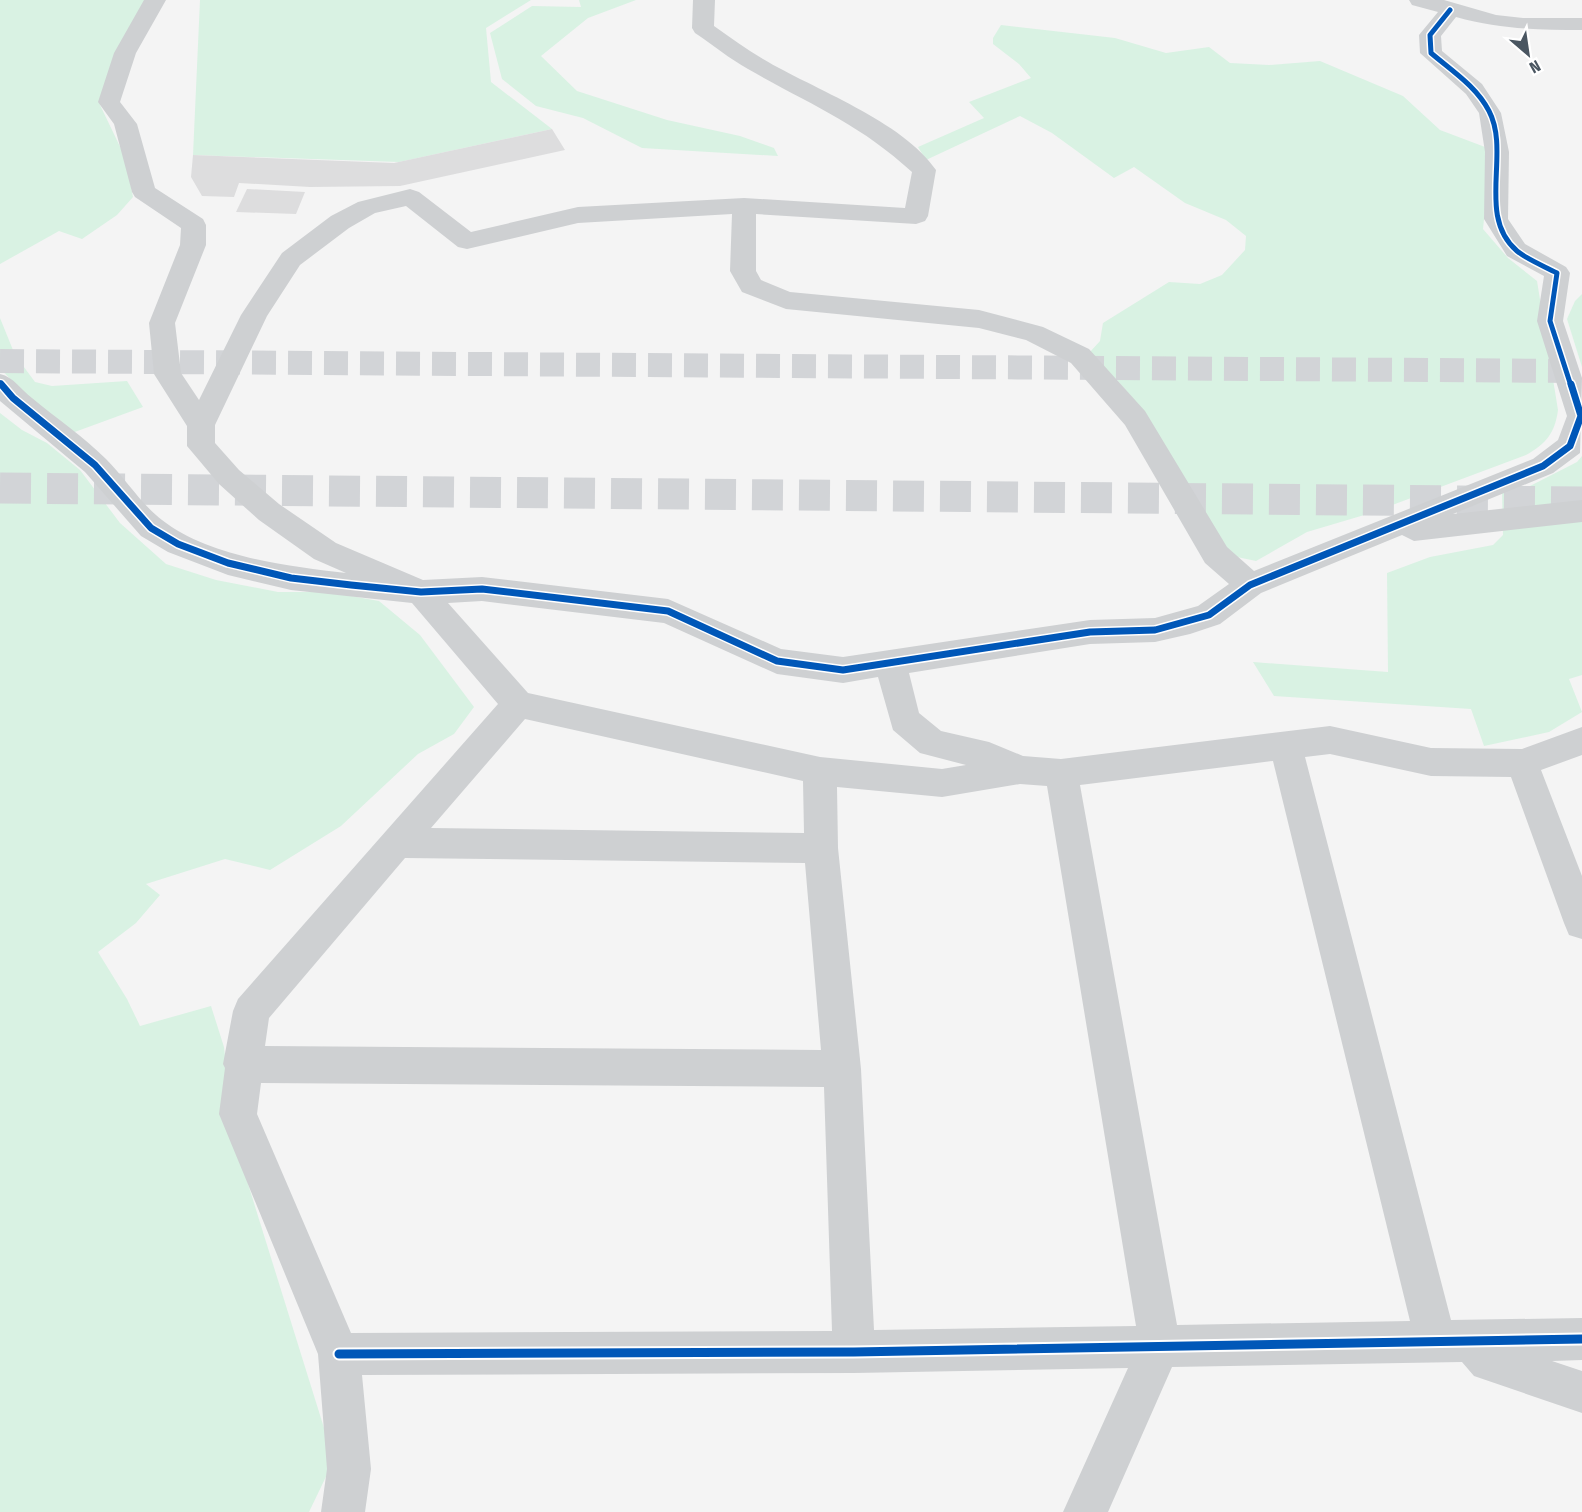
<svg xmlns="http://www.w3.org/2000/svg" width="1582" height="1512" font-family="'Fira Sans Condensed',sans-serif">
<rect width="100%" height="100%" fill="#f4f4f4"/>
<g fill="#d9f2e3">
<polygon points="0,0 148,0 103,93 100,105 125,157 133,197 117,215 82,239 59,231 0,264"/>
<polygon points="200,0 531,0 486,28 491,82 552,129 399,162 193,155"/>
<polygon points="579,0 636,0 588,18 541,56 577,91 667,120 740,136 774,148 778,156 642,148 583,118 536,106 502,79 490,33 532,6 581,7"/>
<path d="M1001,25L1115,38L1166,53L1209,47L1230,63L1269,65L1320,61L1403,96L1440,130L1485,147L1488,180L1483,229L1508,258L1537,281L1558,410C1555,433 1546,444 1526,455L1371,513L1307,532L1256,561L1237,557L1221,543L1146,414L1117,380L1089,353L1100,341L1103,323L1169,282L1200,284L1222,275L1245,250L1246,236L1226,220L1185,203L1134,167L1114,178L1052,133L1020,116L926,160L918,147L984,118L969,102L1031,78L1019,64L993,44V38Z"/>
<polygon points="1582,294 1582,367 1567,319 1575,301"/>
<polygon points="0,318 15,355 35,382 52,386 127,381 143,407 72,433 24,394 0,368"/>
<polygon points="0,413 22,430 47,443 80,470 120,523 166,564 216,580 278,592 329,592 379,601 420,635 474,707 454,734 418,754 341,826 270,870 225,859 146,884 160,895 136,923 98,952 127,999 140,1026 211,1006 224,1047 234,1139 334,1460 309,1512 0,1512"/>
<polygon points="1582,456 1582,675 1569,679 1582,712 1549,732 1484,746 1471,709 1274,696 1253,662 1388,672 1387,573 1430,557 1493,545 1503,535 1502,491 1530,486 1577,462"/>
</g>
<g fill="#ddddde">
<polygon points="552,129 565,150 400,186 310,187 239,183 234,197 202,196 191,177 193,155 394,163"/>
<polygon points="247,189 305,192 296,214 236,212"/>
</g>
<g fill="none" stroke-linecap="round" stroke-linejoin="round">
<polyline stroke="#d2d4d7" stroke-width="24" stroke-dasharray="24 12" stroke-linecap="butt" points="0,361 1582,371"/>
<polyline stroke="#d2d4d7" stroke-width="31" stroke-dasharray="31 16" stroke-linecap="butt" points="0,488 1582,502"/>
<path fill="#ced0d2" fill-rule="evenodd" d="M144,0H166L136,53L120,102L137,124L155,188L203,219L206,225V245L175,323L181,373L199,400L241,315L282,253L331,216L358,202L410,189L419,192L471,232L578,207L744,198L905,208L912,172C859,123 809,104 748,69C730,59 713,45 695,33L692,28L693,0H715L714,26C730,37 746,49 763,59C813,89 903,121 936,170L928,216L925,221L916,224L756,214V271L761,280L790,292L979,310L1043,327L1089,349L1145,411L1227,547L1254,571L1533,459L1558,440L1567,416L1537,321L1544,276L1507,256L1484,219L1485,152L1479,113L1466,94L1420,53L1419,35L1438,12L1412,5L1409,0H1444L1496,15L1523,18H1582V30C1536,30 1500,29 1456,17L1441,36L1442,51L1482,84L1501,113L1509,152L1508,219L1525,244L1566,267L1570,273L1563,321L1582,378L1580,453L1553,473L1453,514L1582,500V522L1414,541L1402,535L1261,593L1220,624L1190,634L1155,642L1090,644L909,673L919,713L941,731L989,742L1023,756L1061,759L1330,726L1431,748L1522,749L1582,727V755L1541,770L1582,876V939L1569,935L1564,923L1511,777L1431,776L1330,754L1305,757L1451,1320L1582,1318V1360L1552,1361L1582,1371V1413L1474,1376L1462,1362L1172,1367L1108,1512H1063L1128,1368L854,1373L362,1375L371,1469L365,1512H321L327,1469L318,1354L219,1114L225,1068L223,1064L233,1011L238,999L498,704L412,603L291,590L228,575L168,552L141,536L85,472L0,401V374C14,377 21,390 32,398C56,418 84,437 106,459C125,478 141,504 162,520C209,557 288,566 346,573L314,559L259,520L219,484L187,446V426L154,374L149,323L180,245L181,228L135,197L132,192L114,124L98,102L114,53ZM406,206L458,247L467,249L578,223L732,214L730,271L742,292L786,309L979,328L1026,340L1071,363L1125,425L1205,563L1229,584L1198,606L1155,618L1090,620L843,657L781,649L668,599L482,577L423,580L336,543L279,504L239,470L215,443V425L267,316L300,265L349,228L375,213ZM482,601L664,623L777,674L843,683L878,677L893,730L920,753L966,765L942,769L820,757L528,693L448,603ZM525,719L803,781L804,833L431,828ZM1273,761L1410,1321L1177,1325L1080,785ZM1020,784L1047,786L1136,1326L874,1330L861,1069L838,848L837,787L942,797ZM405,858L805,863L821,1050L265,1046L269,1018ZM261,1083L824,1087L832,1331L351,1333L257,1114Z"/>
<defs>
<g id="cycleway-far2">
<path d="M1450,10L1430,35L1431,53C1452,71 1476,86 1489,111C1511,153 1476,216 1517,251C1528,260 1544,266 1557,273L1550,321L1571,386"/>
<polyline points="0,383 2,386"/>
</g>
<polyline id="cycleway-far1" points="1,384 13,398 95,465 151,528 178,544 228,563 291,578 351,585 421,592 482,589 668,611 777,661 843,670 1090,632 1155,630 1209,615 1250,585 1543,466 1570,446 1581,416 1571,384"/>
<polyline id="cycleway" points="339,1354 854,1352 1582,1339"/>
</defs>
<use href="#cycleway-far2" stroke="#fff" stroke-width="8"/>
<use href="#cycleway-far1" stroke="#fff" stroke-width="10"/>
<use href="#cycleway" stroke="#fff" stroke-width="13"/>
<use href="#cycleway-far2" stroke="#0057b8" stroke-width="5"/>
<use href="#cycleway-far1" stroke="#0057b8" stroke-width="7"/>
<use href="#cycleway" stroke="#0057b8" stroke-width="9"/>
</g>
<g transform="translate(1528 54) rotate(151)" stroke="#ffffff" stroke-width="4.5" paint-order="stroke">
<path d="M0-4.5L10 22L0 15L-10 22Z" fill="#4a5661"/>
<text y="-9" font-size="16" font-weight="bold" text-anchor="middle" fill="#4a5661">N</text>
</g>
</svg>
